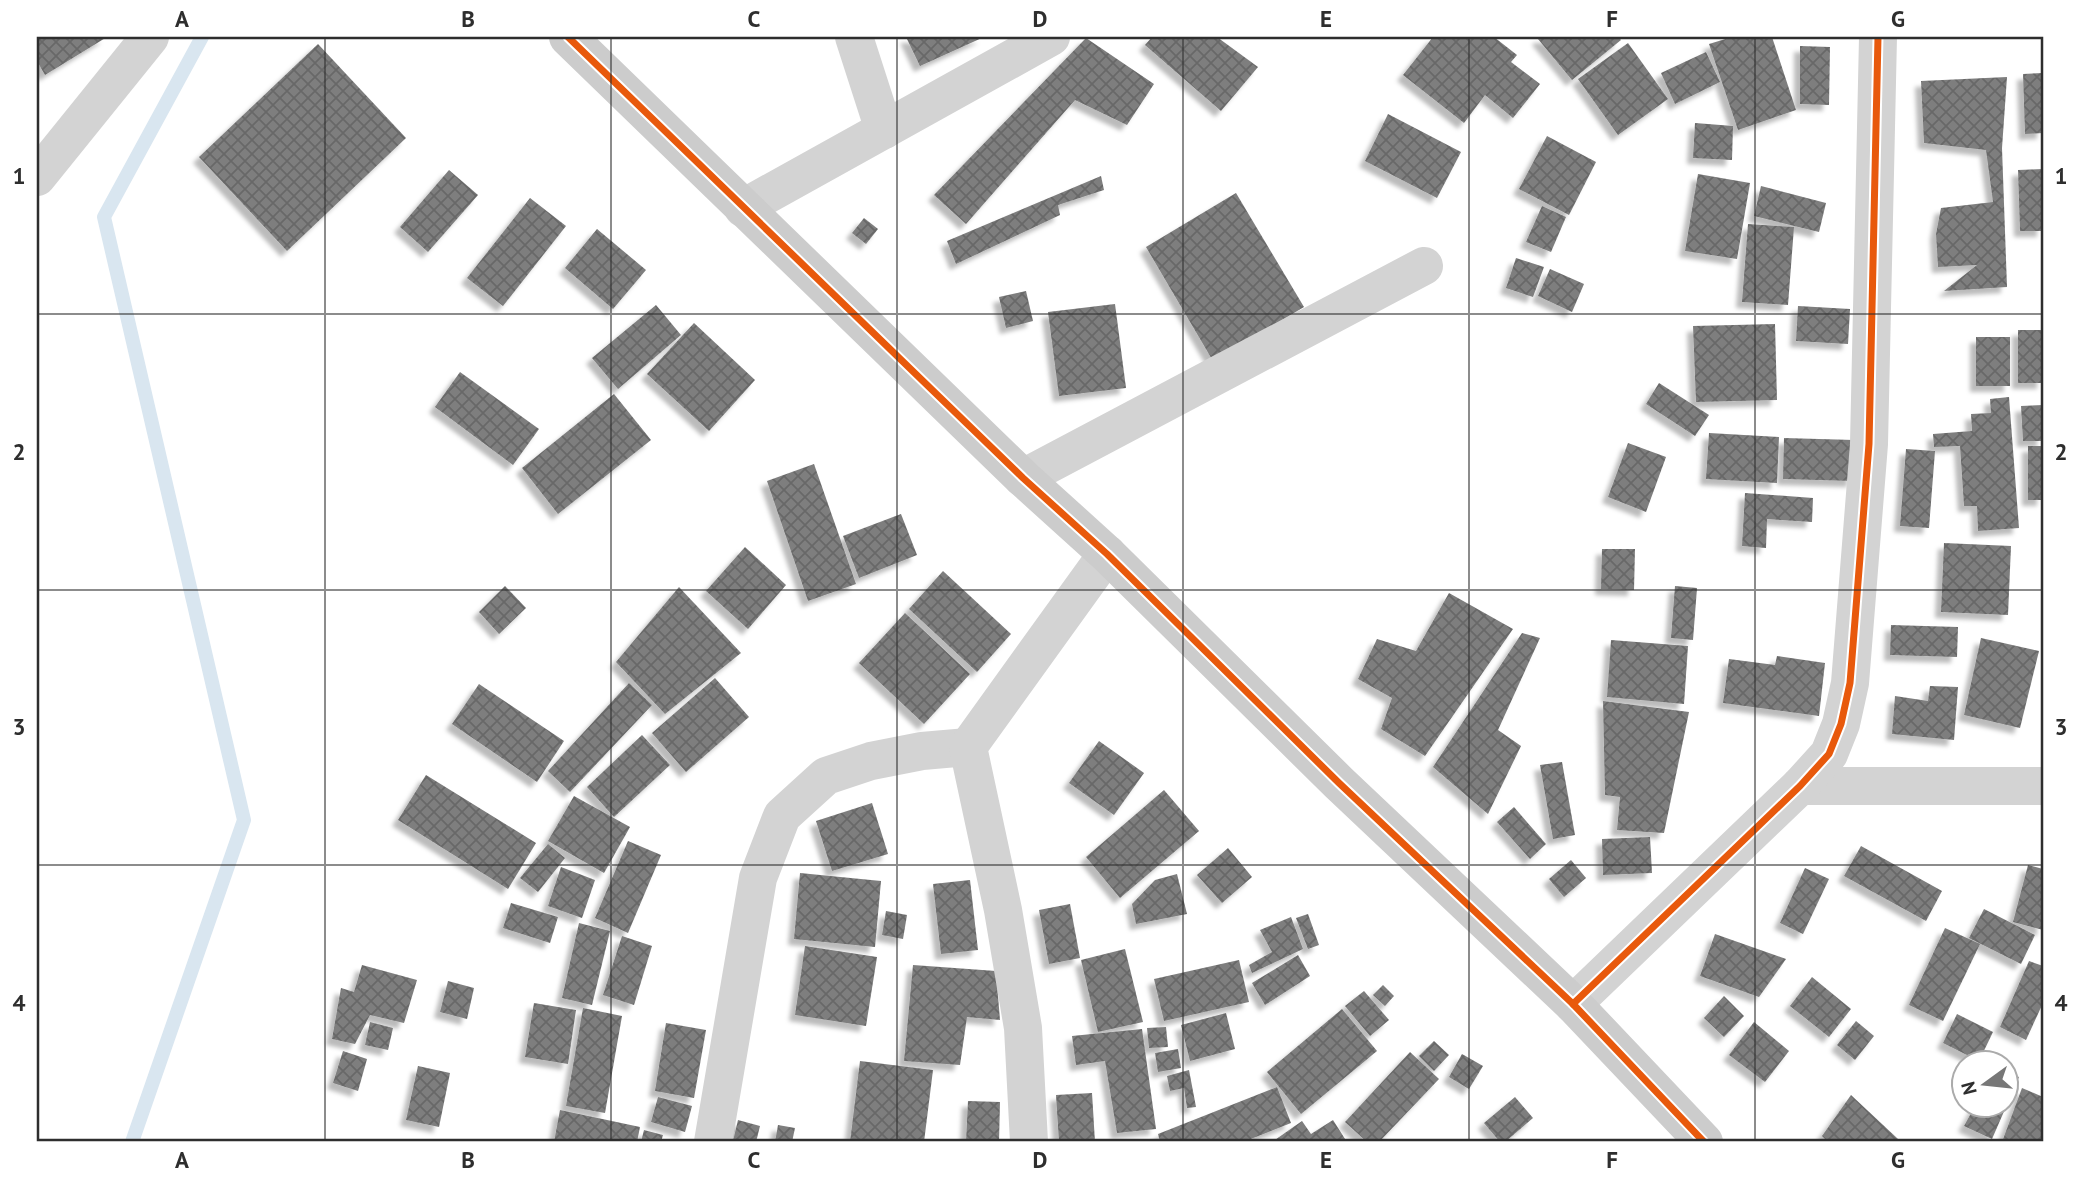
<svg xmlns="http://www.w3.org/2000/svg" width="2080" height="1179" font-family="'PT Sans',sans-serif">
<defs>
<pattern id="building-cross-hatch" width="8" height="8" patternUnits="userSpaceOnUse" patternTransform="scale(1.75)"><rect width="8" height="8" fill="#7e7e7e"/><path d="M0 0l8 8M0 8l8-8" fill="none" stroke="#686868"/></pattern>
<filter id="shadow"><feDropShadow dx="-6" dy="6" stdDeviation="2" flood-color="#0004"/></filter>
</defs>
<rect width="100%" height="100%" fill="#fff"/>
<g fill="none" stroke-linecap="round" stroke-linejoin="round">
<polyline stroke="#d9e6f0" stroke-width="14" points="132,1142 244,820 104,217 202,37"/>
</g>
<g fill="url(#building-cross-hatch)" filter="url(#shadow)">
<polygon points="37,37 107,37 45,75 37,61"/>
<polygon points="906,37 984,37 920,66"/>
<polygon points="1152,37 1217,37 1258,67 1221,111 1145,45"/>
<polygon points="1433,37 1494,37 1517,55 1511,62 1540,84 1513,118 1485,95 1464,123 1403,75"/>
<polygon points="1540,37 1618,37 1621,40 1572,80 1538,39"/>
<polygon points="1732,37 1772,37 1796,110 1738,130 1709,44"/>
<polygon points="1086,38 1154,84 1127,125 1075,100 966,224 934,195"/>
<polygon points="1628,43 1668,99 1618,135 1578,79"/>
<polygon points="318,44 406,138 287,251 199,157"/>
<polygon points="1800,46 1830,47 1829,105 1800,104"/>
<polygon points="1706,52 1720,82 1675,104 1661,73"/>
<polygon points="2043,73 2043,133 2025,134 2023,74"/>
<polygon points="2007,77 2002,148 2007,287 1944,291 1977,265 1938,267 1936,234 1941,208 1993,202 1986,150 1924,143 1921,81"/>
<polygon points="1388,114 1461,152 1437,198 1365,161"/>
<polygon points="1695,123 1733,126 1732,160 1693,158"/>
<polygon points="1547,136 1596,162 1569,215 1519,189"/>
<polygon points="2043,169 2043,231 2020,231 2018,170"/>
<polygon points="449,170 478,195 428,252 400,227"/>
<polygon points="1698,174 1750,183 1737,259 1685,251"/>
<polygon points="1101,176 1104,190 1058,205 1060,215 956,264 947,241"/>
<polygon points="1761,186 1826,203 1819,232 1754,216"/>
<polygon points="1236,193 1304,307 1213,361 1146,247"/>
<polygon points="530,198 566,226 503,306 467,278"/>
<polygon points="1542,206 1566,217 1551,252 1526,242"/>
<polygon points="864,218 878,229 866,244 852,233"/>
<polygon points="1748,224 1794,227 1788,305 1742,302"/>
<polygon points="597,229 646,270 613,309 565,268"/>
<polygon points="1516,258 1544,267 1533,297 1506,288"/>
<polygon points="1550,269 1584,284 1572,312 1538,296"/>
<polygon points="1026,291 1033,321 1006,328 999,297"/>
<polygon points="1115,304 1126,388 1059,396 1048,312"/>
<polygon points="656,305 681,335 618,389 592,358"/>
<polygon points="1798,306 1850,309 1848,344 1796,341"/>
<polygon points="694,323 755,380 709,431 647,374"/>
<polygon points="1775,324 1777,400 1696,402 1693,326"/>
<rect x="2018" y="330" width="25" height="53"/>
<rect x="1976" y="337" width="34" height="49"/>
<polygon points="460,372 539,429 513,465 435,407"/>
<polygon points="1659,383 1709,415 1695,436 1646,404"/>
<polygon points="614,394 651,440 558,514 522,468"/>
<polygon points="2009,397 2019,528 1978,531 1977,506 1964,506 1960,446 1934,447 1933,434 1972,431 1971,414 1991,413 1990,399"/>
<polygon points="2043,405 2043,441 2023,441 2021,406"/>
<polygon points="1709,433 1779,437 1777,483 1706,479"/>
<polygon points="1784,438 1854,440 1853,481 1783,479"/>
<polygon points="1628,443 1666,457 1646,512 1608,497"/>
<rect x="2028" y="446" width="15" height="54"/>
<polygon points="1906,449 1935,451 1929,528 1900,526"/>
<polygon points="814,464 856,584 808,601 767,481"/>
<polygon points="1745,493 1813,498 1812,522 1767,519 1766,548 1742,546"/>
<polygon points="901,514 917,555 859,578 843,536"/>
<polygon points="1944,543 2011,546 2008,615 1941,612"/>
<polygon points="745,547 786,585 748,629 706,591"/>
<polygon points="1602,549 1635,549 1634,590 1601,589"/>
<polygon points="943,571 1011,634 977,672 909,609"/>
<polygon points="505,586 526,608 499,634 479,612"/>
<polygon points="1675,586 1697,588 1693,640 1671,638"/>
<polygon points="679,587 741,653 665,714 616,662"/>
<polygon points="1449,593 1513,629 1425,756 1381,729 1392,698 1358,679 1377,639 1416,651"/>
<polygon points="905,613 970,674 924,724 859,663"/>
<polygon points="1891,625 1958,627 1957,657 1890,655"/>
<polygon points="1522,633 1540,638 1498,730 1521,746 1488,814 1433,767"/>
<polygon points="1981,638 2039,651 2020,728 1964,715"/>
<polygon points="1611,640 1688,646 1684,704 1607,697"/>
<polygon points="1777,656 1825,663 1819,716 1723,703 1729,659 1775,665"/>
<polygon points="715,678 749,717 686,772 652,733"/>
<polygon points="629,683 652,705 570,792 548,771"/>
<polygon points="479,684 564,741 537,782 452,724"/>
<polygon points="1930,686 1958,687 1954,740 1892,734 1895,696 1928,701"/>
<polygon points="1603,701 1689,712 1664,833 1617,830 1620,797 1605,795"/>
<polygon points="642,735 670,765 614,817 587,787"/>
<polygon points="1099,741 1144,773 1114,815 1069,783"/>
<polygon points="1562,762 1575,835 1553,839 1540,765"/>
<polygon points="426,775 536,843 508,889 398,820"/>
<polygon points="1164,790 1199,831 1120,898 1086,857"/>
<polygon points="574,796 630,827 604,873 548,841"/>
<polygon points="872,803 888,854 832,871 816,821"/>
<polygon points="1514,807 1546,844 1530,859 1497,822"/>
<polygon points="1650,837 1652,873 1603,875 1602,839"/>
<polygon points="628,841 661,855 628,933 595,918"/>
<polygon points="548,844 565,858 538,892 520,878"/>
<polygon points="1861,846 1942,891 1926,921 1844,876"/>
<polygon points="1228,848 1252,877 1222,903 1197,875"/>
<polygon points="1571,860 1586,878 1564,897 1549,879"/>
<polygon points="2028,865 2043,869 2043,930 2013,922"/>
<polygon points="561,867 595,880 582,918 548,906"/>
<polygon points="1805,868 1829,879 1803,934 1780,923"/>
<polygon points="800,873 881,881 875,947 794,939"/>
<polygon points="1177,874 1187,914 1136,924 1132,904 1155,880"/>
<polygon points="970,880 978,950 941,954 933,884"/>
<polygon points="511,903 558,917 550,943 503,928"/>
<polygon points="1070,904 1080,958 1049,964 1039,910"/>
<polygon points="1984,909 2035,935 2021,964 1969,938"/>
<polygon points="886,911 907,915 903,939 882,935"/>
<polygon points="1308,914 1319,945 1308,949 1296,918"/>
<polygon points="1291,917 1303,949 1252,973 1249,965 1272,952 1260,930"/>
<polygon points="579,923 610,931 592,1005 562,998"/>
<polygon points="1945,928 1980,944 1943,1021 1909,1005"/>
<polygon points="1715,934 1786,959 1759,997 1700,976"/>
<polygon points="622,936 652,946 634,1005 603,995"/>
<polygon points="805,946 877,957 866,1026 795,1015"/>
<polygon points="1125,949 1143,1022 1098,1032 1081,960"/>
<polygon points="1298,955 1310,976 1265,1005 1252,983"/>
<polygon points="1239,960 1249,1002 1164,1021 1154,979"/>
<polygon points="2029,961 2043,966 2043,1003 2026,1040 2000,1027"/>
<polygon points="362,965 417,980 404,1023 370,1015 355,1044 332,1039 341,988 354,992"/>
<polygon points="913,965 996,971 1000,1020 967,1017 960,1065 904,1061"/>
<polygon points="1812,977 1851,1009 1829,1037 1790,1006"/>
<polygon points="448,981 474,988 467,1019 440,1012"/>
<polygon points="1383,985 1394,996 1385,1006 1373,995"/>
<polygon points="1364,991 1389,1020 1370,1036 1345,1006"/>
<polygon points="1724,996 1744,1016 1724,1037 1704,1018"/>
<polygon points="534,1003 576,1010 568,1064 525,1057"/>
<polygon points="583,1008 622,1016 605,1113 566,1106"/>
<polygon points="1342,1009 1377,1051 1301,1114 1267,1072"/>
<polygon points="1226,1013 1235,1049 1190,1061 1181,1025"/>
<polygon points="1957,1014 1993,1032 1979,1061 1943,1043"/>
<polygon points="1856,1021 1874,1036 1855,1060 1837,1045"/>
<polygon points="370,1022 393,1028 388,1050 365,1045"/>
<polygon points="1754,1022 1789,1051 1765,1082 1729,1055"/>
<polygon points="666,1023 706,1030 694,1098 655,1091"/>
<polygon points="1166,1027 1168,1047 1149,1048 1147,1028"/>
<polygon points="1142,1029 1156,1129 1117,1133 1105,1061 1076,1065 1072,1036"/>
<polygon points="1434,1041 1449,1055 1434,1071 1419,1056"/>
<polygon points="1178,1049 1181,1068 1158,1072 1155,1053"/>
<polygon points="343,1051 367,1059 358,1091 333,1083"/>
<polygon points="1410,1052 1439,1079 1379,1142 1367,1142 1345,1122"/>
<polygon points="1462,1054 1483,1066 1469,1089 1449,1077"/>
<polygon points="860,1061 933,1070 924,1142 850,1142"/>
<polygon points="418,1066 450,1073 439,1127 406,1120"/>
<polygon points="1189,1070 1196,1107 1187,1108 1184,1088 1170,1091 1167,1076"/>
<polygon points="2007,1072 2019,1077 1992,1139 1964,1126 1975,1106 2007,1106"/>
<polygon points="1277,1087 1291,1123 1243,1142 1160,1142 1158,1134"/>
<polygon points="2022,1088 2043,1097 2043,1142 2002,1142"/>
<polygon points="1092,1093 1095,1142 1059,1142 1056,1095"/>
<polygon points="1851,1095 1898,1139 1896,1142 1828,1142 1822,1136"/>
<polygon points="658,1097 692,1106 685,1132 651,1122"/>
<polygon points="1515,1097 1533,1118 1505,1142 1500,1142 1484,1123"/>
<polygon points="968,1101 1000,1102 999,1142 966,1142"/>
<polygon points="560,1110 640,1127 637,1142 554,1142"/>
<polygon points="738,1120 760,1126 756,1142 733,1141"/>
<polygon points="1333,1120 1347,1142 1272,1142 1302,1121 1311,1134"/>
<polygon points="778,1125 795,1128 792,1142 775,1142"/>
<polygon points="644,1130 663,1135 661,1142 641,1142"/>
</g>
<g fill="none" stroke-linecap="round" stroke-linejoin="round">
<g stroke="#d3d3d3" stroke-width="38">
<polyline points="854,37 884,130"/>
<polyline points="37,177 150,37"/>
<polyline points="743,208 1051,37"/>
<polyline points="1023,478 1424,266"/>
<polyline points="1800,786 2043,786"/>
<polyline points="1573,1004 1800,786 1829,754 1841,724 1850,683 1869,444 1878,37"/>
<polyline points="713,1142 758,878 782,816 826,776 871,761 922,751 968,747"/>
<polyline points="1029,1142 1023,1028 1003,910 968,747 1107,554"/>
</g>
<polyline stroke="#ccc" stroke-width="38" points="568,37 1023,478 1107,554 1339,783 1573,1004 1704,1142"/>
<defs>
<g id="cycleway">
<polyline points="568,37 1023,478 1107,554 1339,783 1573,1004 1704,1142"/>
<polyline points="1573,1004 1800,786 1829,754 1841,724 1850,683 1869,444 1878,37"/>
</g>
</defs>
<use href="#cycleway" stroke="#fff" stroke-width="11"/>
<use href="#cycleway" stroke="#e8590c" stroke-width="7"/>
</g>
<path fill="none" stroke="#2e2e2e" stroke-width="2" stroke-opacity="0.55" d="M325,37V1142M611,37V1142M897,37V1142M1183,37V1142M1469,37V1142M1755,37V1142M37,314H2043M37,590H2043M37,865H2043"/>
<rect width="2080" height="1179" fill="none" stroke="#ffffff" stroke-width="77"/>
<g transform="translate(1985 1084) rotate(255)"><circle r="33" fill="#ffffff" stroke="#ababab" stroke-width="2"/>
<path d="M0-5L12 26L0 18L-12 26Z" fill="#777777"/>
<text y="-10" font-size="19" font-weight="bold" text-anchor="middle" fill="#2e2e2e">N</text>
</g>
<rect x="38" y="38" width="2004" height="1102" fill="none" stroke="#2e2e2e" stroke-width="2.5"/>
<g font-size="23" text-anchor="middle" font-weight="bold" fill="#2e2e2e">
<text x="182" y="27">A</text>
<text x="468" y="27">B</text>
<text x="754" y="27">C</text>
<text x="1040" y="27">D</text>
<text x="1326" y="27">E</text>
<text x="1612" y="27">F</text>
<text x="1898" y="27">G</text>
<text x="19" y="184">1</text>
<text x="2061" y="184">1</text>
<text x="19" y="460">2</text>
<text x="2061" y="460">2</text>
<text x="19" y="735">3</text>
<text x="2061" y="735">3</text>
<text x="19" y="1011">4</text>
<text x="2061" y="1011">4</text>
<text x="182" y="1168">A</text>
<text x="468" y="1168">B</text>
<text x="754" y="1168">C</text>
<text x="1040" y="1168">D</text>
<text x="1326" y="1168">E</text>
<text x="1612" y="1168">F</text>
<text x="1898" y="1168">G</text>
</g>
</svg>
